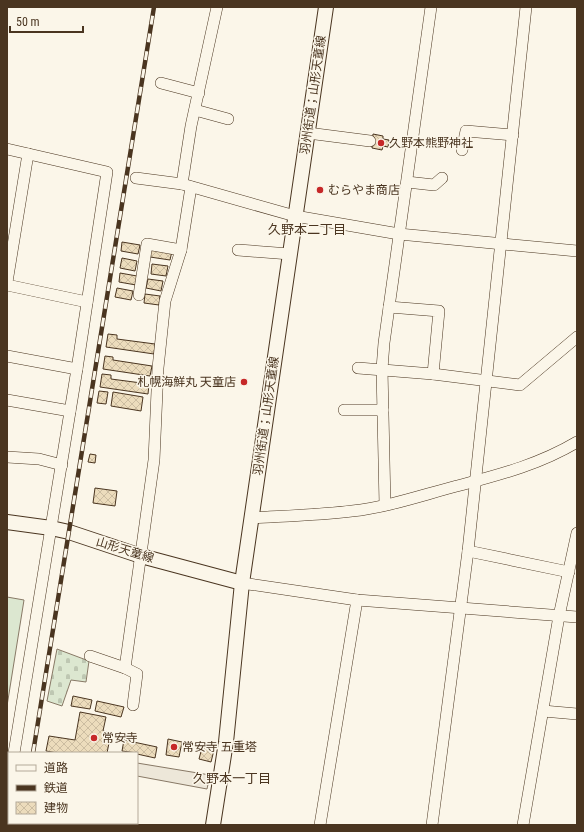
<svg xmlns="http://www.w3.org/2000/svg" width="584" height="832" font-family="'Roboto Condensed','Noto Sans JP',sans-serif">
<defs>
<pattern id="cemetery-stones" width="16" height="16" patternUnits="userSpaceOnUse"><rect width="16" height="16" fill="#dce7d0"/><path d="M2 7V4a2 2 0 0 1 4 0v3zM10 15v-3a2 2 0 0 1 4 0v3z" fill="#bec7b2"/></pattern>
<pattern id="building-cross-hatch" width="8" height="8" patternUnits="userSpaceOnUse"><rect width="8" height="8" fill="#ecdcbc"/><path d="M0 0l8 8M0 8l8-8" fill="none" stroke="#ccbda1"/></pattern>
</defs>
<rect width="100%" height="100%" fill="#fbf6e9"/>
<polygon fill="#dce7d0" stroke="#887966" points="7,597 24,600 7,706"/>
<g fill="url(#cemetery-stones)" stroke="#887966">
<polygon points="57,649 89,661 86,682 71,680 62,706 47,701"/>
<rect x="31" y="823" width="56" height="2"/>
</g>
<polygon fill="#ede7d9" stroke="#887966" points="137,763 210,775 207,789 137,776"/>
<g fill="url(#building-cross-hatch)" stroke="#4a3520">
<polygon points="373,134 383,136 383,139 389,140 388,147 383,146 382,150 372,148"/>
<polygon points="122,242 140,245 138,254 121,251"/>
<polygon points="151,248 172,251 170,260 150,257"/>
<polygon points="122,258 137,261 135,271 120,268"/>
<polygon points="152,264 168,266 166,276 151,274"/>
<polygon points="120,273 137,276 136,285 119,282"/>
<polygon points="148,279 163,281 161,291 146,288"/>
<polygon points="117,288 133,291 131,300 115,297"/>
<polygon points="145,294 160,296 159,305 144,303"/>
<polygon points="108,334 117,335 117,339 155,344 154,354 106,347"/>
<polygon points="105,356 113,357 113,360 152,366 150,376 103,369"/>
<polygon points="102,374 111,375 111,379 149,384 148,394 100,387"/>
<polygon points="99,391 108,392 106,404 97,403"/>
<polygon points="113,392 143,397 141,411 111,406"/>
<polygon points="90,454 96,455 95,463 88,462"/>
<polygon points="95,488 117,491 115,506 93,503"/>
<polygon points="73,696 92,700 90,709 71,706"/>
<polygon points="97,701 124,707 121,717 95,711"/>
<polygon points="80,712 106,717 103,731 111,733 107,753 58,753 46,751 49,736 75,740"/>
<polygon points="168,739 182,742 179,757 166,755"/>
<polygon points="124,740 157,747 155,758 137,754 137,753 122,751"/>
<polygon points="203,744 215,746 211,762 199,759"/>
</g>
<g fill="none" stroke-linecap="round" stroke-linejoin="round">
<defs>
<g id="minor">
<polyline points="161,83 199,93"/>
<polyline points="195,110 228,119"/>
<polyline points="308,133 370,141"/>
<polyline points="7,149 107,172 77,369 14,753"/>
<polyline points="462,150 466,131 513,135"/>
<polyline points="136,178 182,184 295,216 399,234 577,251"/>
<polyline points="407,182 434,185 442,178"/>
<polyline points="182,184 191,126 217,7"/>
<polyline points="238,250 290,254"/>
<polyline points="7,282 28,154"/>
<polyline points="7,285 87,302"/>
<polyline points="139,295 147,244 181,250"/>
<polyline points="389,307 439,311 433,374"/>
<polyline points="7,356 77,369"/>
<polyline points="358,368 433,374 520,385 577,337"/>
<polyline points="7,400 70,411"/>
<polyline points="344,410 383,410"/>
<polyline points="7,457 39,459 62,465"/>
<polyline points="385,505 382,369 384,343 431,7"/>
<path d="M252,518C285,516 319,515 352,511C389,507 425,494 461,485C502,474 540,464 577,442"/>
<polyline points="468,551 569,572"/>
<polyline points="242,583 357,600 577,617"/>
<polyline points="90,656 125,668"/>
<polyline points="133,705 137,674 125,668 154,460 158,368 165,301 181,250 191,187"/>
<polyline points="543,711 577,714"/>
<polyline points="7,796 9,784"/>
<polyline points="115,825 115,823"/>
<polyline points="320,825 357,600"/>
<polyline points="432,825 468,551 526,7"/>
<polyline points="523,825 559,616 577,533"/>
</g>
<g id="major">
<polyline points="7,522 51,528 69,532 141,556 242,583"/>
<polyline points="213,825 226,742 242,583 326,7"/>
</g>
</defs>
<use href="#minor" stroke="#4a3520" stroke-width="12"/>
<use href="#major" stroke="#4a3520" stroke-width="16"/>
<use href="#minor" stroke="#fbf6e9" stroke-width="11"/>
<use href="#major" stroke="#fbf6e9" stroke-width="14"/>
<defs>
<g id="rail">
<polyline points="33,753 154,7"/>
<polyline points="21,825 21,823"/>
</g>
</defs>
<use href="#rail" stroke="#4a3520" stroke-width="4.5"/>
<use href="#rail" stroke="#fbf6e9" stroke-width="3" stroke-dasharray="9" stroke-linecap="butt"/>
</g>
<g fill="#c62828" stroke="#fbf6e9" stroke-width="1.5">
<circle cx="381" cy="143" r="4"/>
<circle cx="320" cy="190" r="4"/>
<circle cx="244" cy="382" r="4"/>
<circle cx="94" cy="738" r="4"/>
<circle cx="174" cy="747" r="4"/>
</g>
<g text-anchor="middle" stroke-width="3" stroke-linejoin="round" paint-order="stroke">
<g font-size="12" fill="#4a3520" stroke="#fbf6e9">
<text transform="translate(313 95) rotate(-82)" y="4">羽州街道；山形天童線</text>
<text transform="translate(266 416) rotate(-82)" y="4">羽州街道；山形天童線</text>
<text transform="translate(125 550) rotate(17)" y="4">山形天童線</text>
</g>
<g font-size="12" fill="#4a3520" stroke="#fbf6e9" text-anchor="start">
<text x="389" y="147">久野本熊野神社</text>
<text x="328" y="194">むらやま商店</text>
<text x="236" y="386" text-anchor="end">札幌海鮮丸 天童店</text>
<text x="102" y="742">常安寺</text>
<text x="182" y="751">常安寺 五重塔</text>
</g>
<g font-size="13" fill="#4a3520" stroke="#fbf6e9">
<text x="307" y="234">久野本二丁目</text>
<text x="232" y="783">久野本一丁目</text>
</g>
</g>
<rect width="584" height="832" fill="none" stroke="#4a3520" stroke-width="16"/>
<rect x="8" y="752" width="130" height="72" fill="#fbf6e9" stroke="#b4a999"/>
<rect x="16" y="765" width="20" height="6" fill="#fbf6e9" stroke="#b4a999"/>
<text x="44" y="772" font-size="12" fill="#4a3520">道路</text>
<rect x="16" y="785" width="20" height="6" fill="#4a3520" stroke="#b4a999"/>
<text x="44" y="792" font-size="12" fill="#4a3520">鉄道</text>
<rect x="16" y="802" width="20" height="12" fill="url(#building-cross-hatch)" stroke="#b4a999"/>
<text x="44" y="812" font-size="12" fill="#4a3520">建物</text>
<path d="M10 26v6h73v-6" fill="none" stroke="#4a3520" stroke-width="2"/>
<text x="16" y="26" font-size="12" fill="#4a3520" stroke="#fbf6e9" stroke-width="3" paint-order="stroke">50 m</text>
</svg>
